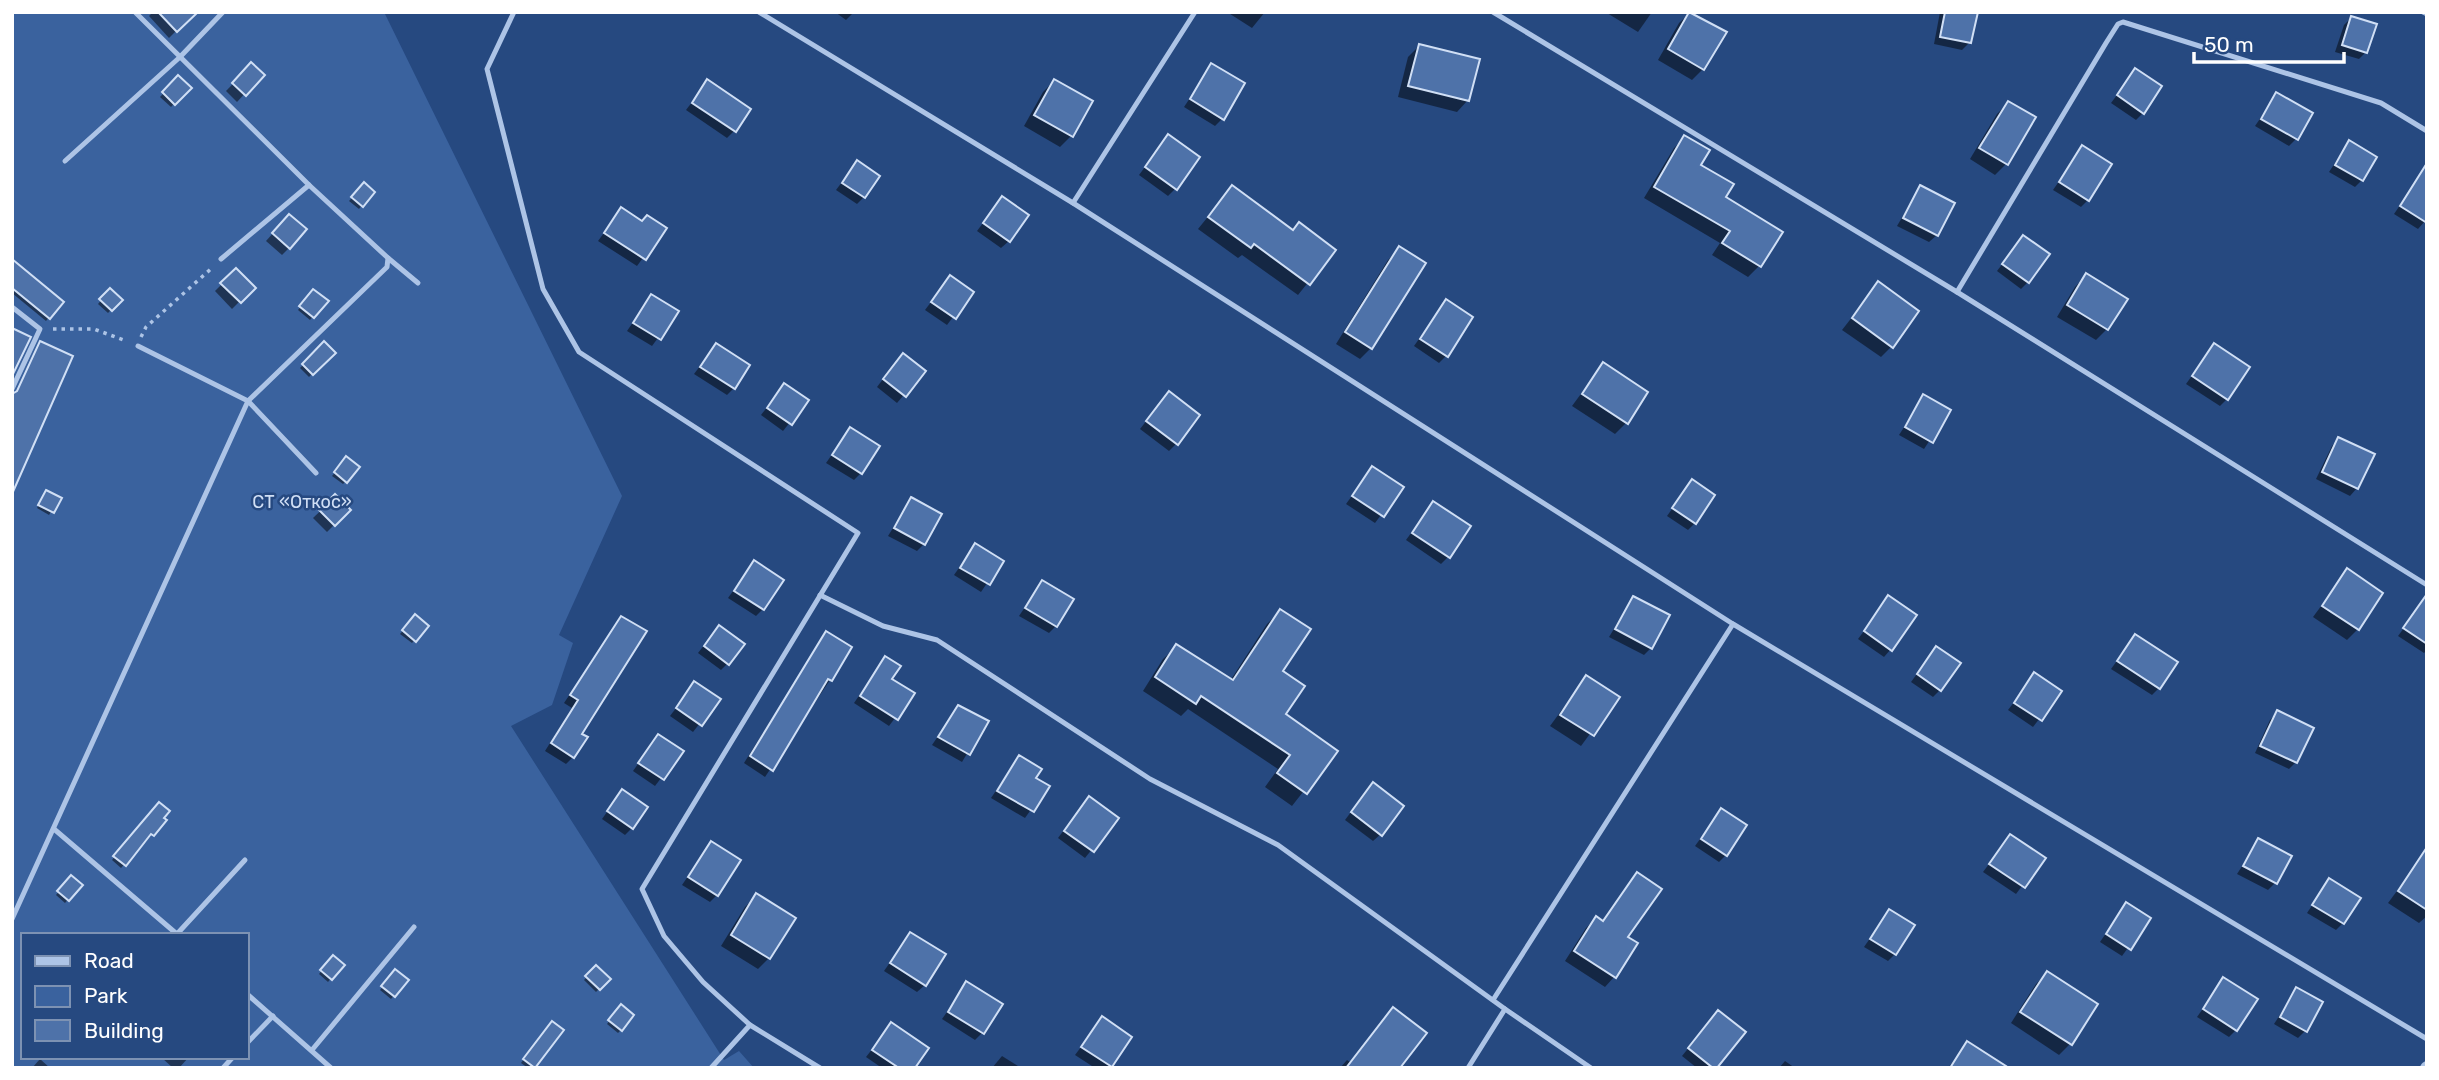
<svg xmlns="http://www.w3.org/2000/svg" width="2439" height="1080" font-family="Rubik,sans-serif">
<rect width="100%" height="100%" fill="#264980"/>
<path fill="#3a629e" fill-rule="evenodd" d="M12,12H384L622,496L559,635L573,643L552,705L511,726L724,1060L739,1051L754,1068H12ZM23,935H247V1057H23Z"/>
<g fill="#0007">
<polygon points="153,12 195,12 169,38 149,16"/>
<polygon points="835,12 854,12 846,20"/>
<polygon points="1227,12 1265,12 1252,28"/>
<polygon points="1652,12 1638,32 1607,13 1608,12"/>
<polygon points="1691,12 1725,32 1703,69 1692,80 1658,60 1679,23"/>
<polygon points="1940,12 1976,12 1970,42 1962,50 1934,44"/>
<polygon points="2351,18 2366,52 2359,59 2335,52 2344,25"/>
<polygon points="1419,46 1468,100 1457,112 1398,97 1408,57"/>
<polygon points="251,65 262,75 237,102 226,91"/>
<polygon points="1212,65 1222,119 1215,126 1184,107"/>
<polygon points="2135,71 2143,113 2136,120 2111,103"/>
<polygon points="178,78 189,88 171,107 160,97"/>
<polygon points="708,81 734,131 727,138 686,110"/>
<polygon points="1054,81 1071,136 1060,147 1024,126 1043,92"/>
<polygon points="2277,94 2296,139 2289,146 2255,126"/>
<polygon points="2008,103 2006,164 1995,175 1970,159 1997,114"/>
<polygon points="1168,136 1176,188 1168,196 1139,175"/>
<polygon points="1685,137 1699,166 1724,197 1780,233 1759,266 1748,277 1712,255 1720,243 1644,198 1674,148"/>
<polygon points="2349,142 2362,180 2355,187 2329,172"/>
<polygon points="2083,147 2088,200 2081,207 2053,190"/>
<polygon points="857,162 864,197 857,204 836,190"/>
<polygon points="2427,166 2425,221 2418,229 2394,214"/>
<polygon points="364,185 373,192 359,209 349,201"/>
<polygon points="1232,187 1292,231 1334,250 1298,295 1242,255 1238,258 1198,229"/>
<polygon points="1920,187 1937,235 1929,242 1897,226"/>
<polygon points="1002,198 1009,241 1001,248 977,231"/>
<polygon points="621,210 641,222 665,228 637,266 598,241"/>
<polygon points="282,223 289,248 282,255 266,241"/>
<polygon points="2023,237 2028,282 2021,289 1997,271"/>
<polygon points="1399,249 1371,348 1360,359 1336,344 1388,260"/>
<polygon points="12,261 62,302 46,321 12,293"/>
<polygon points="236,270 253,288 232,309 215,291"/>
<polygon points="2086,275 2107,329 2096,340 2057,317 2075,287"/>
<polygon points="950,277 972,292 947,325 925,310"/>
<polygon points="1878,284 1892,346 1881,357 1842,330"/>
<polygon points="110,290 120,300 108,313 98,304"/>
<polygon points="314,291 326,301 310,320 298,310"/>
<polygon points="651,296 677,312 652,346 627,331"/>
<polygon points="1446,301 1446,356 1439,363 1414,346"/>
<polygon points="324,344 333,353 309,377 300,368"/>
<polygon points="716,345 734,388 727,395 694,374"/>
<polygon points="2214,345 2227,399 2220,406 2186,384"/>
<polygon points="896,362 924,371 897,403 877,387"/>
<polygon points="1603,364 1626,423 1615,434 1572,406"/>
<polygon points="784,385 807,401 783,431 761,415"/>
<polygon points="1924,396 1949,411 1924,449 1899,435"/>
<polygon points="1162,401 1176,444 1169,451 1140,429"/>
<polygon points="850,429 861,473 854,480 826,463"/>
<polygon points="2339,439 2357,488 2350,496 2316,479 2332,446"/>
<polygon points="344,462 346,481 343,484 332,476"/>
<polygon points="1372,468 1402,487 1375,523 1346,504"/>
<polygon points="1692,481 1695,523 1688,530 1667,516"/>
<polygon points="44,495 59,499 49,515 37,508"/>
<polygon points="335,497 349,510 327,532 313,518"/>
<polygon points="911,499 924,544 917,551 888,536"/>
<polygon points="1433,503 1448,557 1441,564 1406,540"/>
<polygon points="975,545 1002,561 981,592 954,575"/>
<polygon points="754,562 763,609 756,616 728,598"/>
<polygon points="2347,571 2358,629 2347,640 2313,617"/>
<polygon points="1042,582 1056,626 1049,633 1019,616"/>
<polygon points="1633,598 1651,648 1644,655 1609,637"/>
<polygon points="1889,598 1891,649 1884,657 1858,639"/>
<polygon points="2424,601 2427,603 2427,650 2424,653 2398,636"/>
<polygon points="1280,611 1284,714 1335,751 1292,806 1265,787 1278,769 1188,709 1181,716 1143,691 1163,659 1177,646 1230,681 1267,624"/>
<polygon points="415,617 426,627 412,643 400,634"/>
<polygon points="621,618 573,757 566,764 545,751 572,708 564,703"/>
<polygon points="826,633 830,680 765,777 744,763"/>
<polygon points="712,635 728,663 721,670 698,653"/>
<polygon points="2135,636 2159,688 2152,695 2111,669"/>
<polygon points="1936,648 1940,690 1933,697 1911,682"/>
<polygon points="885,658 890,679 913,694 889,726 854,703"/>
<polygon points="2035,675 2060,692 2033,727 2008,710"/>
<polygon points="1586,677 1617,697 1581,746 1550,726"/>
<polygon points="695,683 718,700 693,732 670,716"/>
<polygon points="958,707 986,722 962,762 932,745"/>
<polygon points="2277,713 2296,762 2289,769 2255,753 2270,720"/>
<polygon points="658,736 681,752 655,786 633,771"/>
<polygon points="1019,757 1034,779 1047,787 1025,818 991,798"/>
<polygon points="622,791 632,828 625,835 602,819"/>
<polygon points="1366,792 1381,834 1373,841 1345,820"/>
<polygon points="159,805 165,820 121,868 112,860"/>
<polygon points="1082,806 1116,819 1085,858 1058,838"/>
<polygon points="1721,810 1726,855 1719,862 1695,846"/>
<polygon points="2010,836 2043,858 2016,894 1983,872"/>
<polygon points="2259,840 2275,883 2268,890 2237,874"/>
<polygon points="711,843 717,895 710,902 682,885"/>
<polygon points="2423,856 2427,858 2427,916 2419,923 2388,903"/>
<polygon points="1638,874 1614,977 1605,987 1565,961 1586,928 1596,918 1602,922"/>
<polygon points="71,877 80,885 65,903 56,895"/>
<polygon points="2329,880 2343,923 2336,930 2307,913"/>
<polygon points="756,896 769,958 758,969 721,946 745,907"/>
<polygon points="2126,904 2149,919 2122,956 2100,942"/>
<polygon points="1889,911 1895,954 1888,961 1864,947"/>
<polygon points="910,934 925,985 917,992 884,971"/>
<polygon points="333,957 342,965 328,982 319,974"/>
<polygon points="596,967 609,979 596,992 584,980"/>
<polygon points="396,971 407,980 391,999 380,990"/>
<polygon points="2047,973 2070,1044 2059,1055 2011,1023 2036,984"/>
<polygon points="2224,979 2236,1030 2229,1037 2197,1017"/>
<polygon points="967,984 982,1033 975,1040 942,1019"/>
<polygon points="2297,989 2306,1030 2298,1038 2274,1024"/>
<polygon points="618,1009 621,1030 618,1033 607,1024"/>
<polygon points="1718,1012 1715,1068 1697,1068 1682,1056"/>
<polygon points="1386,1016 1397,1068 1340,1068 1347,1060 1350,1062"/>
<polygon points="1102,1019 1130,1037 1109,1068 1095,1068 1075,1055"/>
<polygon points="891,1025 913,1068 882,1068 866,1057"/>
<polygon points="549,1026 561,1030 532,1068 528,1068 521,1063"/>
<polygon points="1967,1044 2000,1068 1948,1068"/>
<polygon points="1002,1056 1021,1068 992,1068"/>
<polygon points="189,1057 179,1068 173,1068 162,1058"/>
<polygon points="40,1059 50,1068 32,1068"/>
<polygon points="1785,1061 1795,1068 1779,1068"/>
</g>
<g fill="#4e72a9" stroke="#d0dff5" stroke-width="2">
<polygon points="158,12 198,12 177,32"/>
<polygon points="1689,12 1727,32 1704,70 1668,49"/>
<polygon points="1945,12 1978,12 1971,43 1940,37"/>
<polygon points="2351,16 2377,24 2367,53 2342,45"/>
<polygon points="1419,44 1480,59 1469,101 1408,86"/>
<polygon points="251,62 265,75 246,96 232,83"/>
<polygon points="1211,63 1245,83 1224,120 1190,99"/>
<polygon points="2135,68 2162,86 2144,114 2117,95"/>
<polygon points="178,75 192,88 175,105 162,92"/>
<polygon points="707,79 751,109 736,132 692,103"/>
<polygon points="1054,79 1093,101 1073,137 1034,115"/>
<polygon points="2276,92 2313,113 2298,140 2261,119"/>
<polygon points="2008,101 2036,117 2008,165 1979,148"/>
<polygon points="1168,134 1200,157 1177,190 1145,167"/>
<polygon points="1684,135 1710,150 1701,165 1734,184 1726,197 1783,232 1761,267 1722,243 1730,231 1654,187"/>
<polygon points="2349,140 2377,157 2363,181 2335,165"/>
<polygon points="2082,145 2112,164 2089,201 2059,182"/>
<polygon points="857,160 880,176 865,198 842,183"/>
<polygon points="2427,163 2427,223 2400,206"/>
<polygon points="364,182 375,192 363,207 351,197"/>
<polygon points="1232,185 1293,230 1299,222 1336,250 1310,285 1254,244 1251,248 1208,217"/>
<polygon points="1920,185 1955,203 1938,236 1903,218"/>
<polygon points="1002,196 1029,215 1010,242 983,223"/>
<polygon points="621,207 642,221 647,215 667,228 646,260 604,233"/>
<polygon points="289,214 307,229 290,249 272,233"/>
<polygon points="2023,235 2050,254 2029,283 2002,264"/>
<polygon points="1399,246 1426,263 1372,349 1345,332"/>
<polygon points="12,259 64,302 50,319 12,288"/>
<polygon points="236,268 256,288 241,303 220,283"/>
<polygon points="2086,273 2128,299 2108,330 2067,305"/>
<polygon points="950,275 974,292 956,319 931,302"/>
<polygon points="1878,281 1919,311 1893,348 1852,318"/>
<polygon points="110,288 123,300 112,311 99,299"/>
<polygon points="313,289 329,301 314,318 299,306"/>
<polygon points="651,294 679,311 661,340 633,323"/>
<polygon points="1446,299 1473,317 1448,357 1420,339"/>
<polygon points="12,328 31,337 12,376"/>
<polygon points="40,341 73,356 12,494 12,394 17,391"/>
<polygon points="324,341 336,353 313,375 302,364"/>
<polygon points="716,343 750,365 735,389 700,367"/>
<polygon points="2214,343 2250,367 2228,400 2192,376"/>
<polygon points="903,353 926,371 906,397 883,379"/>
<polygon points="1603,362 1648,392 1628,424 1582,394"/>
<polygon points="784,383 809,400 792,425 767,408"/>
<polygon points="1169,391 1200,415 1178,445 1146,421"/>
<polygon points="1923,394 1951,410 1933,443 1905,427"/>
<polygon points="850,427 880,446 862,474 832,455"/>
<polygon points="2338,437 2375,454 2358,489 2322,472"/>
<polygon points="346,456 360,467 347,483 334,472"/>
<polygon points="1372,466 1404,487 1384,517 1352,496"/>
<polygon points="1692,479 1715,495 1696,524 1672,508"/>
<polygon points="46,490 62,498 54,513 38,505"/>
<polygon points="335,494 351,510 335,526 319,510"/>
<polygon points="911,497 942,514 925,545 894,528"/>
<polygon points="1433,501 1471,526 1450,558 1412,533"/>
<polygon points="975,543 1004,561 990,585 960,568"/>
<polygon points="754,560 784,580 764,610 734,591"/>
<polygon points="2347,568 2383,593 2359,630 2322,606"/>
<polygon points="1042,580 1074,599 1057,627 1025,608"/>
<polygon points="2427,594 2427,644 2403,628"/>
<polygon points="1888,595 1917,615 1892,651 1864,631"/>
<polygon points="1633,596 1670,615 1652,649 1615,629"/>
<polygon points="1280,609 1311,629 1283,671 1305,686 1286,714 1338,751 1307,794 1277,773 1290,755 1201,696 1196,704 1155,677 1176,644 1233,680"/>
<polygon points="415,614 429,626 416,642 402,630"/>
<polygon points="621,616 647,631 582,734 588,737 574,758 551,743 578,700 570,695"/>
<polygon points="719,625 745,644 729,665 704,646"/>
<polygon points="826,631 852,647 832,681 828,679 773,771 750,756"/>
<polygon points="2135,634 2178,662 2160,689 2117,661"/>
<polygon points="1936,646 1961,663 1941,691 1917,674"/>
<polygon points="885,656 901,666 892,679 915,693 898,720 860,696"/>
<polygon points="2034,672 2062,691 2042,721 2014,703"/>
<polygon points="1586,675 1620,697 1594,736 1560,715"/>
<polygon points="694,681 721,699 702,726 676,708"/>
<polygon points="958,705 989,721 970,755 938,737"/>
<polygon points="2277,710 2314,728 2297,763 2260,746"/>
<polygon points="658,734 684,751 664,780 638,763"/>
<polygon points="1019,755 1042,769 1036,778 1050,786 1034,812 997,791"/>
<polygon points="1373,782 1404,806 1382,836 1351,812"/>
<polygon points="622,789 648,807 633,829 607,811"/>
<polygon points="1089,796 1119,818 1094,852 1064,831"/>
<polygon points="159,802 170,811 164,818 167,820 154,836 151,834 126,866 113,856"/>
<polygon points="1721,808 1747,825 1727,856 1701,839"/>
<polygon points="2010,834 2046,858 2025,888 1989,864"/>
<polygon points="2258,838 2292,856 2277,884 2243,866"/>
<polygon points="711,841 741,860 718,896 688,877"/>
<polygon points="2427,847 2427,910 2398,891"/>
<polygon points="1637,872 1662,889 1628,937 1638,943 1616,978 1574,951 1596,916 1603,921"/>
<polygon points="71,875 83,885 69,901 57,891"/>
<polygon points="2329,878 2361,898 2344,924 2312,905"/>
<polygon points="756,893 796,918 770,959 731,935"/>
<polygon points="2126,902 2151,918 2131,950 2106,934"/>
<polygon points="1889,909 1915,925 1896,955 1870,939"/>
<polygon points="910,932 946,954 926,986 890,963"/>
<polygon points="333,955 345,965 332,980 320,970"/>
<polygon points="596,965 611,979 600,990 585,976"/>
<polygon points="395,969 409,980 395,997 381,986"/>
<polygon points="2047,971 2098,1004 2072,1045 2020,1012"/>
<polygon points="2223,977 2258,999 2237,1031 2203,1009"/>
<polygon points="966,981 1003,1004 984,1034 948,1012"/>
<polygon points="2296,987 2323,1002 2307,1032 2280,1017"/>
<polygon points="621,1004 634,1015 622,1031 608,1020"/>
<polygon points="1393,1007 1427,1033 1400,1068 1346,1068"/>
<polygon points="1718,1010 1746,1032 1717,1068 1713,1068 1688,1048"/>
<polygon points="1102,1016 1132,1037 1112,1067 1081,1047"/>
<polygon points="552,1021 564,1030 535,1068 523,1059"/>
<polygon points="891,1022 929,1048 915,1068 899,1068 872,1050"/>
<polygon points="1967,1041 2009,1068 1950,1068"/>
</g>
<g fill="none" stroke-linecap="round" stroke-linejoin="round">
<g stroke="#adc4e6" stroke-width="3.5" stroke-dasharray="3.5 5" stroke-linecap="butt">
<polyline points="53,329 94,329 126,341"/>
<polyline points="141,337 146,327 213,267"/>
</g>
<g stroke="#adc4e6" stroke-width="5">
<polyline points="514,12 487,69 543,289 579,352 858,533 642,889 664,936 703,982 750,1025 711,1068"/>
<polyline points="759,12 1073,203 1733,624 2427,1039"/>
<polyline points="1493,12 1957,292 2427,585"/>
<polyline points="2423,12 2427,14"/>
<polyline points="65,161 180,57 223,12"/>
<polyline points="1073,203 1195,12"/>
<polyline points="388,258 418,283"/>
<polyline points="221,259 309,185"/>
<polyline points="1957,292 2106,43 2118,24 2123,22 2381,103 2427,131"/>
<polyline points="12,307 40,329 12,389"/>
<polyline points="138,346 248,401 316,473"/>
<polyline points="820,595 883,626 937,640 1150,779 1278,845 1505,1009"/>
<polyline points="54,829 178,935"/>
<polyline points="12,919 248,401 387,267 388,258 309,185 135,12"/>
<polyline points="177,934 245,860"/>
<polyline points="247,994 331,1068"/>
<polyline points="1493,1000 1733,624"/>
<polyline points="750,1025 820,1068"/>
<polyline points="247,1043 273,1016"/>
<polyline points="312,1050 414,927"/>
<polyline points="223,1068 233,1057"/>
<polyline points="1468,1068 1505,1009 1591,1068"/>
</g>
<polyline stroke="#adc4e6" stroke-width="12" points="2426,1068 2427,1067"/>
</g>
<g text-anchor="middle" stroke-width="5" stroke-linejoin="round" paint-order="stroke">
<g font-size="18" fill="#d0dff5" stroke="#264980">
<text x="302" y="508">СТ «Откос»</text>
</g>
</g>
<rect width="2439" height="1080" fill="none" stroke="#ffffff" stroke-width="28"/>
<rect x="21" y="933" width="228" height="126" fill="#264980" stroke="#7d92b3" stroke-width="2"/>
<rect x="35" y="956" width="35" height="10" fill="#adc4e6" stroke="#7d92b3" stroke-width="2"/>
<text x="84" y="968" font-size="21" fill="#ffffff">Road</text>
<rect x="35" y="986" width="35" height="21" fill="#3a629e" stroke="#7d92b3" stroke-width="2"/>
<text x="84" y="1003" font-size="21" fill="#ffffff">Park</text>
<rect x="35" y="1020" width="35" height="21" fill="#4e72a9" stroke="#7d92b3" stroke-width="2"/>
<text x="84" y="1038" font-size="21" fill="#ffffff">Building</text>
<path d="M2194 52v10h150v-10" fill="none" stroke="#ffffff" stroke-width="3.5"/>
<text x="2204" y="52" font-size="21" fill="#ffffff" stroke="#264980" stroke-width="5" paint-order="stroke">50 m</text>
</svg>
